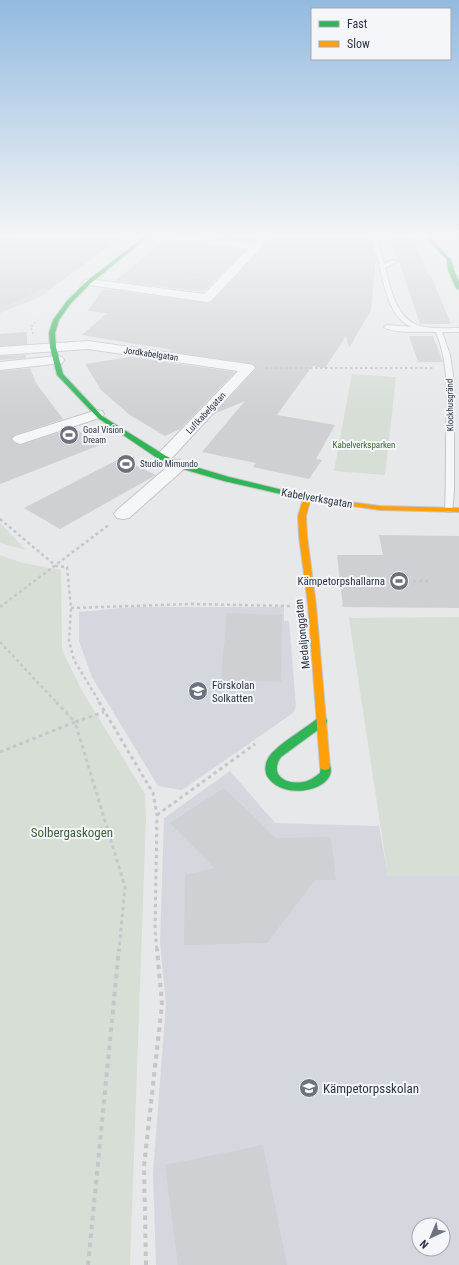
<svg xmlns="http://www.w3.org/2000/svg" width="459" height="1265" font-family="'Roboto Condensed',sans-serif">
<rect width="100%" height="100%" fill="#e6e8ea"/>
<g fill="#d4d7dd" fill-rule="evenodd">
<polygon points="0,237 122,237 40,297 0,313"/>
<polygon points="134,607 284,607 284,621 289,621 296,706 293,713 182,790 158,786 92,677 79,641 79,612"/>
<path d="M230,771L275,823L379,826L388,876H459V1265H156L153,1173L166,1004L160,943L164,818ZM419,1225H443V1249H419Z"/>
</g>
<g fill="#d6ded6">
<polygon points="352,374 396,377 385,475 334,471"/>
<polygon points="0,523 26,550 0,543"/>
<polygon points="0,555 23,563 61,570 62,650 82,691 145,794 146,817 130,1265 0,1265"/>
<polygon points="459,617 459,876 388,876 349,618"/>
</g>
<g fill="#ced0d3">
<polygon points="0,237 8,237 32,248 65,250 88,237 121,237 50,289 43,289 0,309"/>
<polygon points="203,237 259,237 253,242"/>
<polygon points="272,237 370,237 376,259 371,310 349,348 346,336 325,368 312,366 277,415 335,425 316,459 322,460 309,479 253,467 256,463 202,452 245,401 214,414 256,369 253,364 166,351 173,350 82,335 107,313 88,311 100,293 105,289 207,303 211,302"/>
<polygon points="390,237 412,237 429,276 431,276 451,324 420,324 399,262 399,260 398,259"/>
<polygon points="167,239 171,241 245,250 203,292 115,281"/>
<polygon points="27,332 27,344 0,346 0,334"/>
<polygon points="409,336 433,336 443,362 418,362"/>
<polygon points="26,355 26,358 0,360 0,356"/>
<polygon points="130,357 235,372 180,429 165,436 130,415 101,390 85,364"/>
<polygon points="30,368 36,383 63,419 15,435 11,440 20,445 70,429 72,432 77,430 100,445 0,484 0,371"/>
<polygon points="121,458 156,475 60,529 24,508"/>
<polygon points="379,535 459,536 459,608 343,607 337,555 383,555"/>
<polygon points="227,613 282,615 281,682 221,680"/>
<polygon points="224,788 276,838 331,837 336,880 315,880 267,943 184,945 185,875 214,868 170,823"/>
<polygon points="263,1145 287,1265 178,1265 165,1165"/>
</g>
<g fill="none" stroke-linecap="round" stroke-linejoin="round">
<defs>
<path id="lane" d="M371,237H376L384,264L393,260L398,261L385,268C390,286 395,313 413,323C426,330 445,328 459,328V332H442L450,355L454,382V491L452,512H446L445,510C446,486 446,461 446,437C447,401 450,366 436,332C422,331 394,334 384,327L387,325L412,327C388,318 384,282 378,260C376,252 372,244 371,237Z"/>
<g id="street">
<polygon points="166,237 194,237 254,244 261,237 271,237 211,301 207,302 89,285 85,284 83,282 85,280 89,279 204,294 248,249 171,240"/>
<polygon points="88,341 248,364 253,365 255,368 169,461 163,463 157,461 155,458 157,455 238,371 88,349 0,355 0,347"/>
<polygon points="57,356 62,357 64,360 62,363 0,370 0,362"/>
<polygon points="97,410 102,411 104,414 102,417 20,444 15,442 12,439 15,436"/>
<polygon points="179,460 185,462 187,465 185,468 129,518 123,519 117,518 114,514 117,510 173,462"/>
</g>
<g id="fast">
<polygon points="144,237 148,237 91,283 71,303 59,320 55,333 56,347 63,374 102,416 166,456 182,463 229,477 307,496 326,498 326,502 307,500 224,481 176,467 160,460 98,418 57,375 50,347 49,333 53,320 67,301 87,281"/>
<polygon points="426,237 430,237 451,260 454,270 459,282 459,290 456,288 448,270 447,260"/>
<path d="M322,717L326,718L327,721L326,724L281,757C269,775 285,785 303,782C310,781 315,777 320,773L321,763L325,762L329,763C342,788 284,804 267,776C263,767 267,757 274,751C286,739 305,729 318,718Z"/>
</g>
<g id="slow">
<polygon points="304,496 307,496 311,498 306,516 307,536 316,605 330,766 329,769 325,770 321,769 320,766 308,605 299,536 298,516"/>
<polygon points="320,498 380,506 459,508 459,512 380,510 323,502 320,502"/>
</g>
</defs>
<use href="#lane" stroke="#c4c6c8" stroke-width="2"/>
<use href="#street" stroke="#c4c6c8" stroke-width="2"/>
<use href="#fast" stroke="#c4c6c8" stroke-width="2"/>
<use href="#slow" stroke="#c4c6c8" stroke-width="2"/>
<g stroke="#c5c6ca" stroke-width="1.5" stroke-dasharray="2 2" stroke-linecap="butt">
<polyline points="183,273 204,275"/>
<polyline points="33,334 31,327 37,320"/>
</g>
<polyline stroke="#c5c6ca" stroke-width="2" stroke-dasharray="2.5 2.5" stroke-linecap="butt" points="265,368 434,368"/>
<g stroke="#c5c6ca" stroke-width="2.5" stroke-dasharray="3 3" stroke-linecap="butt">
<polyline points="0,519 56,566 67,567 71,608 69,641 74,660 100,703"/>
<polyline points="329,582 431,581"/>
<polyline points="0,607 110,524"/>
<polyline points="71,608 191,604 291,606"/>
<polyline points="0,642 57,703"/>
</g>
<g stroke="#c5c6ca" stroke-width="3" stroke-dasharray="3.5 3.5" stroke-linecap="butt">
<polyline points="56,702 75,722 104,712"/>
<polyline points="99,702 153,793 157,815 155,931 157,950"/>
<polyline points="0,752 75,722 125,887 119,950"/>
<polyline points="157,815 255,744"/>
</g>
<g stroke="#c5c6ca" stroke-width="4" stroke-dasharray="4.5 4.5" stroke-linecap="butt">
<polyline points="88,1265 119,949"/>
<polyline points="146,1265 144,1166 162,1004 157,949"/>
</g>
<use href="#lane" fill="#f5f6f7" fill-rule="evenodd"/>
<use href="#street" fill="#f5f6f7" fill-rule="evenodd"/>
<use href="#fast" fill="#30b455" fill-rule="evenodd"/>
<use href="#slow" fill="#ff9f0a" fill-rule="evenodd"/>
</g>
<linearGradient id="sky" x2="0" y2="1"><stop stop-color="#93bae0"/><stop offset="0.57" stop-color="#f4f5f6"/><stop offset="1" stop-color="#f4f5f6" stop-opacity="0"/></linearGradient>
<rect width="459" height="414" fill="url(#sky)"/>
<defs>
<symbol id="stadium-disc" viewBox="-11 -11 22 22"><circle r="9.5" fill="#6c737f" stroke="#f4f6f9"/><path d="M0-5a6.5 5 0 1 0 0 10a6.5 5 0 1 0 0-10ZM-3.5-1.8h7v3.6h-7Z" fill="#fff"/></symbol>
<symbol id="school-disc" viewBox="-11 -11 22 22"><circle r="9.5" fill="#6c737f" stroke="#f4f6f9"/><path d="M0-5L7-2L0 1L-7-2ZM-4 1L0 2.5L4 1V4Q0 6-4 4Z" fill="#fff"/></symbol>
</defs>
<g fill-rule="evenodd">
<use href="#stadium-disc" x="58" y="424" width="22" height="22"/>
<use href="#stadium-disc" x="115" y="453" width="22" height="22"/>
<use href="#stadium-disc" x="388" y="570" width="22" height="22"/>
<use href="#school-disc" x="187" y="680" width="22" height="22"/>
<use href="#school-disc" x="298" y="1077" width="22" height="22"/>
</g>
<g text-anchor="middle" stroke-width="4" stroke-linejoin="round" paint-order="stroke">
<g font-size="9" fill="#2b3445" stroke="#f4f6f9">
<text transform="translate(151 354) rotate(8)" y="3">Jordkabelgatan</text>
<text transform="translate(450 405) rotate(-91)" y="3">Klockhusgränd</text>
<text transform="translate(206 413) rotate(-47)" y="3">Luftkabelgatan</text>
</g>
<g font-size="9" fill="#2b3445" stroke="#f4f6f9" text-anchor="start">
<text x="83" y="433">Goal Vision<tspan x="83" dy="10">Dream</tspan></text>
<text x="140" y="467">Studio Mimundo</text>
</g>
<g font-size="9" fill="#3f6138" stroke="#f4f6f9">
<text x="364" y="448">Kabelverksparken</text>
</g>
<g font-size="11" fill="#2b3445" stroke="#f4f6f9">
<text transform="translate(317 498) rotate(10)" y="4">Kabelverksgatan</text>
<text transform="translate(302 634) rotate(-96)" y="4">Medaljonggatan</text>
</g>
<g font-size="11" fill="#2b3445" stroke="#f4f6f9" text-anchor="end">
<text x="385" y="585">Kämpetorpshallarna</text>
<text x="212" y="689" text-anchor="start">Förskolan<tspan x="212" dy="13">Solkatten</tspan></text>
</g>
<g font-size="13" fill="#3f6138" stroke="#f4f6f9">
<text x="72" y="837">Solbergaskogen</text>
</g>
<g font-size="13" fill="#2b3445" stroke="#f4f6f9" text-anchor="start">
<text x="323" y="1093">Kämpetorpsskolan</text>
</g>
</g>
<rect x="311" y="8" width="140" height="52" fill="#f4f6f9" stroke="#a4a8b1"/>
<rect x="319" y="21" width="20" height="6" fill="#30b455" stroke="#a4a8b1"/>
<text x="347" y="28" font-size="12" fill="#2b3445">Fast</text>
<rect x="319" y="41" width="20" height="6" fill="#ff9f0a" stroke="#a4a8b1"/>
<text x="347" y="48" font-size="12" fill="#2b3445">Slow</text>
<g transform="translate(431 1237) rotate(224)"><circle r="19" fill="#f4f6f9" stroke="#a4a8b1"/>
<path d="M0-3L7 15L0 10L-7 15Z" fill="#6c737f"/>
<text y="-6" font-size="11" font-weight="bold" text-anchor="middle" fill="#2b3445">N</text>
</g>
</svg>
